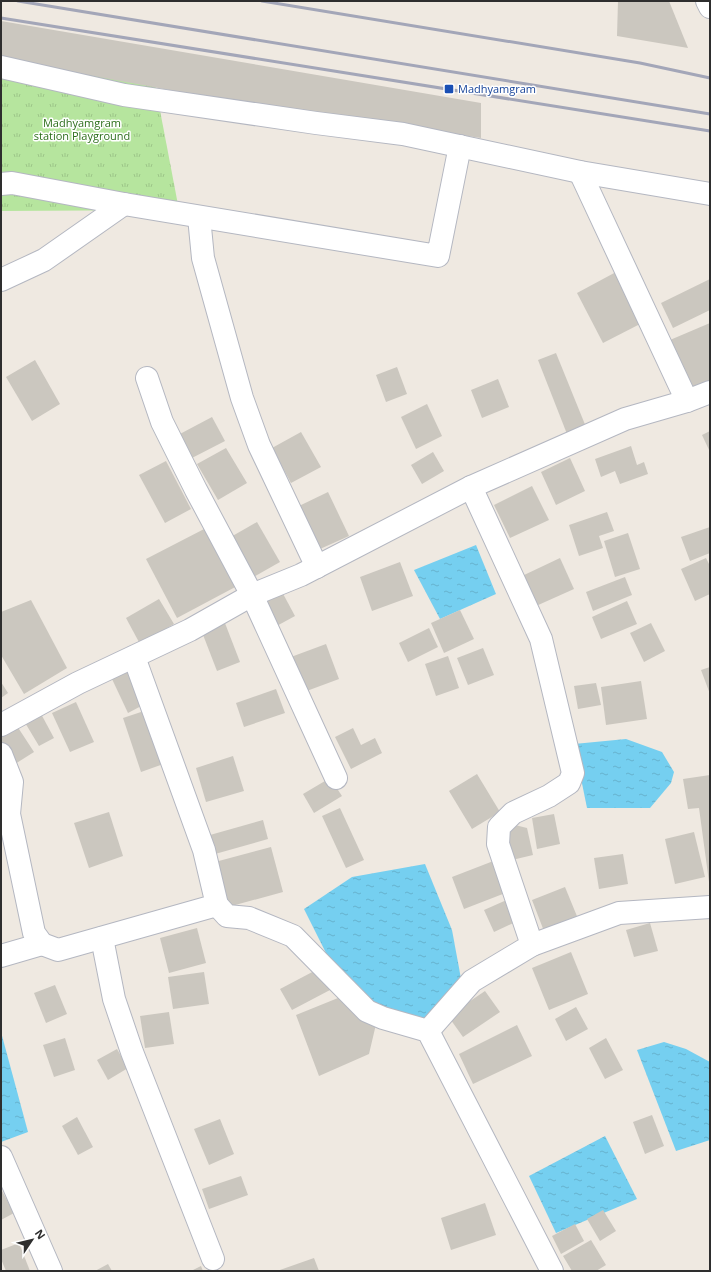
<svg xmlns="http://www.w3.org/2000/svg" width="711" height="1272" font-family="'Open Sans',sans-serif">
<defs>
<pattern id="park-tufts" width="24" height="20" patternUnits="userSpaceOnUse"><rect width="24" height="20" fill="#b6e59e"/><path d="M3 7l-1-3M5 7V3M7 7l1-3M15 17l-1-3M17 17v-4M19 17l1-3" fill="none" stroke="#9dc588"/></pattern>
<pattern id="water-ripples" width="26" height="14" patternUnits="userSpaceOnUse"><rect width="26" height="14" fill="#75cff0"/><path d="M2 4q2-2 4 0t4 0M15 11q2-2 4 0t4 0" fill="none" stroke="#66b2ce"/></pattern>
</defs>
<rect width="100%" height="100%" fill="#efe9e1"/>
<polygon fill="url(#park-tufts)" points="1,30 150,58 179,210 1,211"/>
<g fill="url(#water-ripples)">
<polygon points="476,545 496,594 440,619 414,570"/>
<polygon points="626,739 662,752 674,772 671,783 650,808 587,808 574,744"/>
<polygon points="425,864 452,930 462,984 440,1016 400,1024 367,1003 330,961 304,909 352,877"/>
<polygon points="1,1032 28,1132 1,1142"/>
<polygon points="664,1042 686,1049 710,1062 710,1140 676,1151 637,1050"/>
<polygon points="605,1136 637,1199 556,1233 529,1176"/>
</g>
<g fill="#cbc7bf">
<polygon points="618,1 669,1 688,48 617,36"/>
<polygon points="1,21 481,103 481,138 402,126 316,117 1,59"/>
<polygon points="616,272 642,323 603,343 577,293"/>
<polygon points="710,279 710,310 673,328 661,303"/>
<polygon points="710,323 710,390 695,396 670,340"/>
<polygon points="556,353 586,427 567,434 538,360"/>
<polygon points="35,360 60,404 32,421 6,377"/>
<polygon points="397,367 407,394 386,402 376,375"/>
<polygon points="498,379 509,407 482,418 471,390"/>
<polygon points="427,404 442,436 416,449 401,417"/>
<polygon points="212,417 225,441 190,459 178,435"/>
<polygon points="710,431 710,452 702,435"/>
<polygon points="301,432 321,467 291,483 272,448"/>
<polygon points="631,446 637,465 644,462 648,474 620,484 615,471 601,477 595,459"/>
<polygon points="226,448 247,483 218,500 197,464"/>
<polygon points="433,452 444,471 422,484 411,465"/>
<polygon points="570,458 585,491 556,505 541,472"/>
<polygon points="166,461 191,509 165,523 139,475"/>
<polygon points="532,486 549,520 510,538 494,505"/>
<polygon points="328,492 349,536 320,549 299,506"/>
<polygon points="607,512 614,531 599,536 603,548 579,556 569,525"/>
<polygon points="257,522 280,562 252,578 229,538"/>
<polygon points="208,527 239,585 177,618 146,559"/>
<polygon points="710,527 710,553 690,561 681,537"/>
<polygon points="628,533 640,569 615,577 604,541"/>
<polygon points="560,558 574,589 536,606 522,576"/>
<polygon points="706,558 710,566 710,594 695,601 681,569"/>
<polygon points="400,562 413,596 372,611 360,577"/>
<polygon points="625,577 632,595 593,611 586,592"/>
<polygon points="281,590 295,616 273,628 259,602"/>
<polygon points="159,599 174,624 140,644 126,618"/>
<polygon points="31,600 67,668 24,694 1,655 1,612"/>
<polygon points="627,601 637,624 601,639 592,617"/>
<polygon points="460,610 474,639 444,653 431,623"/>
<polygon points="223,618 240,662 217,671 200,627"/>
<polygon points="651,623 665,651 644,662 630,633"/>
<polygon points="429,628 438,647 408,662 399,643"/>
<polygon points="326,644 339,679 304,692 291,657"/>
<polygon points="483,648 494,675 468,685 457,658"/>
<polygon points="448,656 459,688 436,696 425,664"/>
<polygon points="710,667 710,694 701,670"/>
<polygon points="129,670 145,704 128,713 112,679"/>
<polygon points="641,681 647,719 606,725 601,687"/>
<polygon points="1,682 8,693 1,698"/>
<polygon points="596,683 601,705 578,709 574,686"/>
<polygon points="276,689 285,713 244,727 236,703"/>
<polygon points="76,702 94,742 70,752 52,713"/>
<polygon points="150,709 169,762 141,772 123,718"/>
<polygon points="40,712 54,738 39,746 24,721"/>
<polygon points="17,726 34,752 15,764 1,741 1,736"/>
<polygon points="353,728 361,745 375,738 382,753 351,769 335,737"/>
<polygon points="233,756 244,791 206,802 196,768"/>
<polygon points="477,774 500,812 472,829 449,791"/>
<polygon points="710,775 710,882 709,882 699,808 688,809 683,779"/>
<polygon points="330,778 342,796 314,813 303,794"/>
<polygon points="340,808 364,860 346,868 322,816"/>
<polygon points="109,812 123,856 89,868 74,823"/>
<polygon points="554,814 560,844 537,849 532,818"/>
<polygon points="263,820 268,839 215,854 210,835"/>
<polygon points="511,824 527,828 533,855 512,860 506,832"/>
<polygon points="694,832 705,877 675,884 665,839"/>
<polygon points="271,847 283,892 228,907 215,862"/>
<polygon points="623,854 628,884 599,889 594,858"/>
<polygon points="496,860 508,892 464,909 452,877"/>
<polygon points="565,887 581,926 547,939 532,900"/>
<polygon points="511,898 520,920 494,932 484,910"/>
<polygon points="650,923 658,951 634,957 626,930"/>
<polygon points="197,928 206,963 169,973 160,938"/>
<polygon points="571,952 588,994 549,1010 532,968"/>
<polygon points="318,969 330,990 292,1010 280,989"/>
<polygon points="204,972 209,1004 173,1009 168,977"/>
<polygon points="55,985 67,1014 46,1023 34,993"/>
<polygon points="485,991 500,1012 463,1037 448,1016"/>
<polygon points="338,998 354,1014 377,1020 369,1054 319,1076 296,1015"/>
<polygon points="576,1007 588,1029 566,1041 555,1019"/>
<polygon points="169,1012 174,1044 145,1048 140,1016"/>
<polygon points="517,1025 532,1056 473,1084 459,1054"/>
<polygon points="65,1038 75,1070 54,1077 43,1045"/>
<polygon points="606,1038 623,1070 605,1079 589,1048"/>
<polygon points="117,1049 128,1068 108,1080 97,1060"/>
<polygon points="652,1115 664,1146 645,1154 633,1122"/>
<polygon points="77,1117 93,1147 78,1155 62,1126"/>
<polygon points="220,1119 234,1154 209,1165 194,1129"/>
<polygon points="241,1176 248,1195 209,1209 202,1189"/>
<polygon points="1,1189 14,1213 1,1220"/>
<polygon points="485,1203 496,1235 451,1250 441,1218"/>
<polygon points="603,1210 616,1231 600,1241 587,1219"/>
<polygon points="575,1224 584,1241 561,1254 552,1236"/>
<polygon points="591,1240 606,1265 596,1271 572,1271 563,1256"/>
<polygon points="19,1243 30,1271 6,1271 1,1259 1,1250"/>
<polygon points="314,1258 319,1271 277,1271"/>
<polygon points="108,1264 112,1271 95,1271"/>
<polygon points="201,1266 203,1271 191,1271"/>
</g>
<g fill="none" stroke-linecap="round" stroke-linejoin="round">
<defs>
<g id="minor">
<polyline points="707,1 710,7"/>
<polyline points="1,67 124,95 316,123 403,134 580,172 710,194"/>
<polyline points="580,172 687,401"/>
<polyline points="1,184 12,183 124,204 438,256 460,146"/>
<polyline points="199,217 203,258 242,398 259,445 317,567"/>
<polyline points="1,280 44,260 124,204"/>
<polyline points="147,378 162,422 196,490 252,595 336,778"/>
<polyline points="1,725 78,683 190,630 252,595 301,575 471,487 625,419 687,401 710,392"/>
<polyline points="1,754 12,782 9,814 34,933 42,944 58,950 217,905 204,850 134,657"/>
<polyline points="217,905 227,916 249,918 293,936 367,1011 383,1018 428,1031 552,1271"/>
<polyline points="102,938 114,999 132,1052 213,1259"/>
<polyline points="532,945 619,913 710,907"/>
<polyline points="1,956 42,944"/>
<polyline points="428,1031 472,981 532,945 498,844 499,827 513,813 549,796 569,783 573,773 541,639 471,487"/>
<polyline points="1,1157 51,1271"/>
</g>
</defs>
<use href="#minor" stroke="#b4b7c1" stroke-width="24"/>
<use href="#minor" stroke="#fff" stroke-width="22"/>
<g stroke="#a3a6b8" stroke-width="3">
<polyline points="18,1 710,114"/>
<polyline points="262,1 640,63 710,78"/>
<polyline points="1,18 710,131"/>
</g>
</g>
<rect fill="#1a4fb4" stroke="#fff" stroke-width="1.5" x="444" y="84" width="10" height="10" rx="2"/>
<g text-anchor="middle" stroke-width="3" stroke-linejoin="round" paint-order="stroke">
<g font-size="11" fill="#164399" stroke="#fff" text-anchor="start">
<text x="458" y="93">Madhyamgram</text>
</g>
<g font-size="11" fill="#2c6e1b" stroke="#fff">
<text x="82" y="127">Madhyamgram<tspan x="82" dy="13">station Playground</tspan></text>
</g>
</g>
<rect width="711" height="1272" fill="none" stroke="#2e2e2e" stroke-width="4"/>
<g transform="translate(32 1240) rotate(55)" stroke="#ffffff" stroke-width="3" paint-order="stroke">
<path d="M0-3L7 15L0 10L-7 15Z" fill="#2e2e2e"/>
<text y="-6" font-size="11" font-weight="bold" text-anchor="middle" fill="#2e2e2e">N</text>
</g>
</svg>
